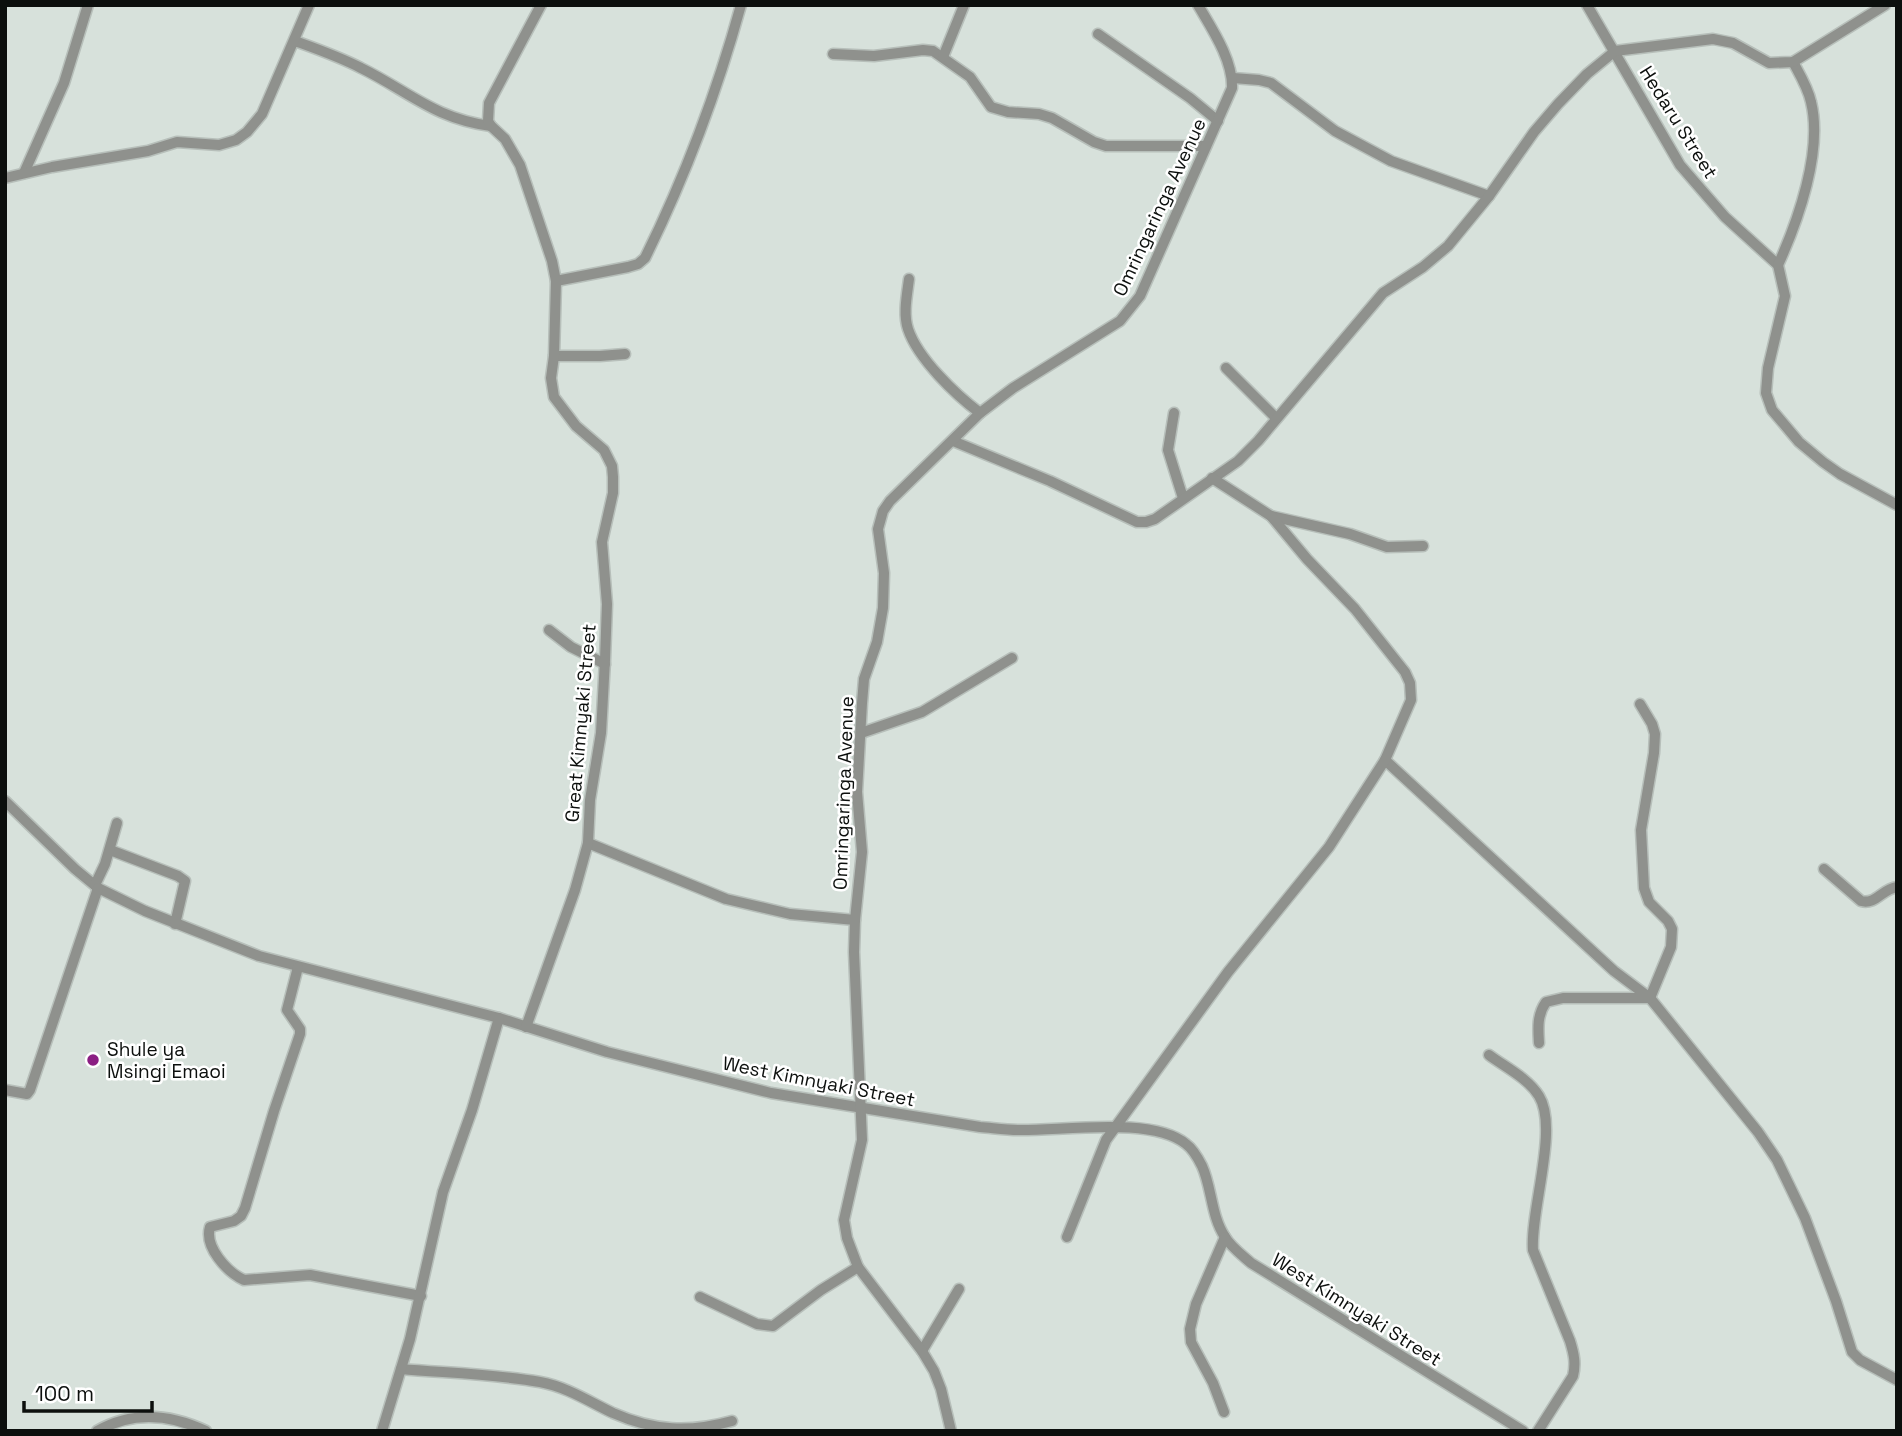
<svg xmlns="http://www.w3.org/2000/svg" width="1902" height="1436" font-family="'Space Grotesk',sans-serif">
<rect width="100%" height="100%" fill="#d7e1db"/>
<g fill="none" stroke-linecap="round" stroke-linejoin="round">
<defs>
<g id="minor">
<polyline points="1587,5 1680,165 1725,217 1778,265 1785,296 1768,368 1766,393 1772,410 1799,442 1823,462 1840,474 1897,505"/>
<polyline points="1098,34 1190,98 1218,121"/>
<path d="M295,41C317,49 340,57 361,68C408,91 435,119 491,126"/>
<polyline points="833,54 874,56 923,50 933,51 970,77 991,107 1008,112 1039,114 1052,118 1094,142 1106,146 1206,146"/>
<polyline points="943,57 964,5"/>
<polyline points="1233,78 1259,80 1271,83 1335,131 1391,161 1489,196"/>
<polyline points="24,173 64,83 88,5"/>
<polyline points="5,178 52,167 148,151 177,142 219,145 236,140 247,132 262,114 309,5"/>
<path d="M1778,265C1798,221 1823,151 1811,102C1808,88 1800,75 1793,62"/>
<path d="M909,279C907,295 903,314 908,329C918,359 956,395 980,413"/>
<path d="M556,281L628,267L638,264L645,258C685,177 717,92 741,5"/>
<polyline points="554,356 600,356 625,354"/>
<polyline points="1226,368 1276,418"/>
<polyline points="1174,413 1168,450 1183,498"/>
<polyline points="953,441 1050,481 1137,522 1146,522 1155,519 1238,461 1258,441 1383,293 1423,267 1448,246 1489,196 1534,132 1558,104 1587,74 1615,51 1713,39 1733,43 1769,63 1793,62 1885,5"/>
<polyline points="1271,516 1350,534 1387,547 1423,546"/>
<polyline points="549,630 571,647 605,664"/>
<polyline points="861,733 922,712 1012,658"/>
<polyline points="1385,760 1614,971 1650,998 1758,1132 1777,1160 1805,1218 1836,1301 1852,1352 1860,1360 1897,1380"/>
<path d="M5,801L75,869L98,888L145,911L259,956L499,1018L607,1052L771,1093L980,1127C993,1128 1005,1130 1018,1130C1061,1131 1152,1116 1186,1144C1193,1149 1198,1158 1202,1166C1212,1188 1211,1216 1225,1237C1231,1247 1242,1255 1251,1263L1523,1431"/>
<polyline points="588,843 726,899 790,914 855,920"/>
<polyline points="110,850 178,876 185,881 175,924"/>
<path d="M1824,869L1861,901C1876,905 1882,889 1897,887"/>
<polyline points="95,885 105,864 117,823"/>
<path d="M298,967L287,1010L300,1029V1034L274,1111L245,1208L241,1216L234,1221L210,1227C204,1247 227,1272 244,1280L310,1275L421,1296"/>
<polyline points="526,1027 575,890 588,843 590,800 601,733 605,660 607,604 602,542 613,493 613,477 612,466 604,450 576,426 554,397 551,378 554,356 556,281 552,261 520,165 505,139 491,126 488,121 489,103 541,5"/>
<path d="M1539,1043C1538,1028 1537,1015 1546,1002L1563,998H1650L1671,947L1672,929L1668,921L1649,902L1644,888L1641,830L1654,753L1655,734L1652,724L1640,704"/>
<path d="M1489,1055C1505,1067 1528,1078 1539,1096C1559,1128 1530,1211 1533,1250L1570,1341C1574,1354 1576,1363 1573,1376L1538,1431"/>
<polyline points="5,1090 27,1094 30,1090 98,888"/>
<polyline points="1067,1237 1106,1140 1228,972 1329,847 1385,760 1411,700 1410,683 1405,672 1355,609 1307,559 1271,516 1212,478"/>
<polyline points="700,1297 757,1324 773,1326 821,1290 858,1267"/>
<polyline points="922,1351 959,1289"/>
<path d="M401,1369C447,1373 494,1374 540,1382C567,1387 588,1401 613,1413C654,1431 689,1433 732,1421"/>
<polyline points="1224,1412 1213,1383 1191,1342 1190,1329 1196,1304 1225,1237"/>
<path d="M97,1431C132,1411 170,1414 206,1431"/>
<polyline points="382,1431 410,1339 443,1192 472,1110 499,1018"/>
<path d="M951,1431L941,1389L934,1371L922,1351L858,1267L847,1238L844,1220L862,1140L854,952L855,920L862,852L857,792L862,703L864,679L877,642L883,608L884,573L878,529L883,511L890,501L980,413L1013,388L1120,321L1140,296L1232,88C1233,60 1212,29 1198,5"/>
</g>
</defs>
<use href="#minor" stroke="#b7bfba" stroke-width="13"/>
<use href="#minor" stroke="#8f918d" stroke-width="10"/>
</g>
<circle fill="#8b1e83" stroke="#fff" stroke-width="2.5" cx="93" cy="1060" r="7"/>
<g text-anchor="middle" stroke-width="5" stroke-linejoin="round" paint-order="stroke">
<g font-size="19" fill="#0c0f0d" stroke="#fff">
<text transform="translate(1679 122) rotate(58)" y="7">Hedaru Street</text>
<text transform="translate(1159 207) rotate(-65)" y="7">Omringaringa Avenue</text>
<text transform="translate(580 723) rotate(-85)" y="7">Great Kimnyaki Street</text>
<text transform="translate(843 793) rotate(-88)" y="7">Omringaringa Avenue</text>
<text transform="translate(819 1081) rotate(11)" y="7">West Kimnyaki Street</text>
<text transform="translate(1357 1309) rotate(32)" y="7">West Kimnyaki Street</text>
</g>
<g font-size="19" fill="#0c0f0d" stroke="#fff" text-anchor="start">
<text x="107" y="1056">Shule ya<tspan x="107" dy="22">Msingi Emaoi</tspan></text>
</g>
</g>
<rect width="1902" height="1436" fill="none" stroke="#0c0f0d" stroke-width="14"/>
<path d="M24 1401v10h128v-10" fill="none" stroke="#0c0f0d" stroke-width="3.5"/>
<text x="35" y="1401" font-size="21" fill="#0c0f0d" stroke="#ffffff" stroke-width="5" paint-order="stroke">100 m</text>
</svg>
